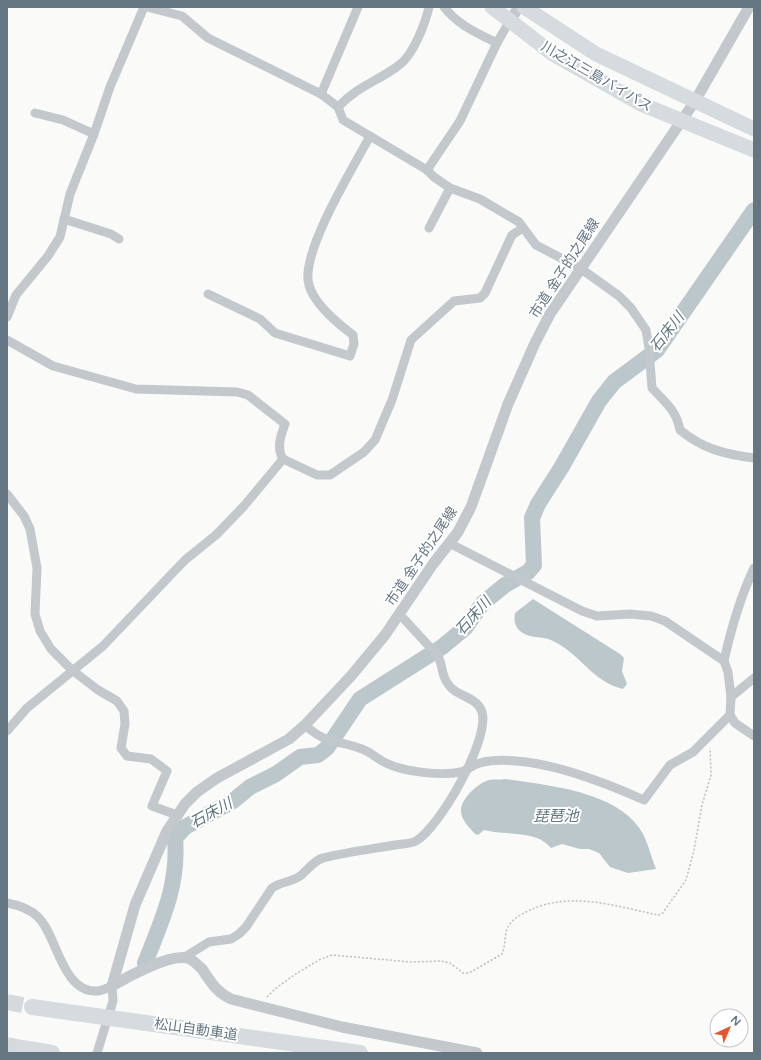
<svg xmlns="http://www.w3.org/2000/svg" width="761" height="1060" font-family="'Varela Round','Noto Sans JP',sans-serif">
<rect width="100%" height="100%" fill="#fafaf8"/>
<g fill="#bbc7cb">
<path d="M533,599L620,654L624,658L622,671L627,684L623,689C591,681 582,655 553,641C542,635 529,640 519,630C514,625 514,619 515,613Z"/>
<path d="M505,779C547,785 615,791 640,829C648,841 651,857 656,869L628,873L610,867L599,853L589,849H580L562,844L551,848C536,829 504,836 484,830L478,835L475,834C470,828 462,821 461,812C460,799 478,783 489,780C494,779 500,780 505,779Z"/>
</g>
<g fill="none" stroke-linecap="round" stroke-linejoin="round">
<path stroke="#bbc7cb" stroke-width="16" d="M145,963C162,920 179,885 175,838L185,827L233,801L250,787L276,774L300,757L318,755L327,748L360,699L442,647L465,628L483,603L505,585L528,572L534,565L532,518L538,504L561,468L599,401L614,382L657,350L754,210"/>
<g stroke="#d5d9db" stroke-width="16" stroke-dasharray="16 8" stroke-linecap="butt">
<polyline points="7,1002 32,1007"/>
<polyline points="7,1045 22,1048"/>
</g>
<path stroke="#bbbfc2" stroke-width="1.5" stroke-dasharray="2 2" stroke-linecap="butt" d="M267,997L275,989L294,975L319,960L332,955L411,962L441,961L450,963L463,973H469L502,954C506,945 504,932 509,925C513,919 520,915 526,912C568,890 615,906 658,915L662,914L686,880L694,850L702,805L711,775L710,748"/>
<g stroke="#c3c8cc" stroke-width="9">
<path d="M147,7L182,16L208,38L321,94L338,107L343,120L427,170L434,177L450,188L480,199L519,222L536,245L580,268L619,296L631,308L646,330L649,348L652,388C666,403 676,410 680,430C703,449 724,454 754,458"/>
<path d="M444,7C458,25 477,33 497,43"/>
<polyline points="321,94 358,7"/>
<path d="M338,107C358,86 376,82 398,66C413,56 425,24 429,7"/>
<polyline points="35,113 63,120 94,134"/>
<polyline points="427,170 460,121 497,43 509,22"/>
<polyline points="64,219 111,234 119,239"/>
<polyline points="429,228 450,188"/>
<path d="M208,294L260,319L275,333L350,356L354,344L353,335C337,323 310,301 308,280C305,245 353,168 370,136"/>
<polyline points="7,317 16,295 48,256 60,237 70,194 94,134 110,87 144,7"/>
<path d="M7,340L53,366L136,389L237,392L248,395L285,424C281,435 276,448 283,459L317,475H330L364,452L375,440L392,400L411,340L454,301L480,298L485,293L512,235L523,228"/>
<polyline points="7,494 24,516 30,529 37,568 35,614 40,631 51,649 72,670 98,690 117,701 124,711 125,724 121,748 127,756 151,759 167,771 152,806 177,815"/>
<polyline points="449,543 582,611 597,616 630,614 651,616 665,621 724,661 728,672 731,697 730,715 735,723 754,736"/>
<path d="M724,661C731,629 740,598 754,568"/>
<polyline points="731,697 754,678"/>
<path d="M305,725C328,746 337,739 362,749C371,752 377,759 386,763C404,772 441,776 461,772C467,770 473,765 480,763C491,760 505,760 516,761C558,764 606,783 644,800L670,765L693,752L730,715"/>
<polyline points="7,731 27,708 103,646 185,560 216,535 244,506 283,459"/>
<path d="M7,903C18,905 30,909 38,917C57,935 62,993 97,991C102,991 107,988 112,986L113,1001L97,1053"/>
<path d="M183,958L209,942L231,939L239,934L246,927L272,888C280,882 292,882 300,876C307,871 314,860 323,858C347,852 371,849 395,845C401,844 411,844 416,841C440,827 490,739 482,712C477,696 456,697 448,684C441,675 443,666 438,656L404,619"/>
</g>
<g stroke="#c3c8cc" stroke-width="11">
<polyline points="509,22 519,7"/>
<polyline points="112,986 135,905 167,831 185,804 197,792 217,778 289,739 305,725 351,676 385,635 433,564 458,532 471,507 508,404 535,343 550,314 695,101 749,7"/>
<path d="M112,986C127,977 169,954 187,958C192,959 198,965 202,969C211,982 216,992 231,999L342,1027L477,1053"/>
</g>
<g stroke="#d6dbdf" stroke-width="15">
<polyline points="492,7 553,54 641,104 754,150"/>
<polyline points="524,7 596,54 754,129"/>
</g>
<g stroke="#d6dbdf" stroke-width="16">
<polyline points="32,1007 360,1053"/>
<polyline points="22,1048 52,1053"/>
</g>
</g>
<g text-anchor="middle" stroke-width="4" stroke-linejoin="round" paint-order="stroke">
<g font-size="14" fill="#657683" stroke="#fff">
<text transform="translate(597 76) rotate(30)" y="5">川之江三島バイパス</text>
<text transform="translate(564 268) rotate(-57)" y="5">市道 金子的之尾線</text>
<text transform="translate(421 556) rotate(-56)" y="5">市道 金子的之尾線</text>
<text transform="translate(196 1029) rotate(8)" y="5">松山自動車道</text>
</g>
<g font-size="15" font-style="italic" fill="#60757c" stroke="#fff">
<text transform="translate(667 332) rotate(-52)" y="5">石床川</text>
<text transform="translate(473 616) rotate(-48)" y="5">石床川</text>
<text transform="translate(211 813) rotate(-29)" y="5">石床川</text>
<text x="556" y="821">琵琶池</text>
</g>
</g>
<rect width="761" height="1060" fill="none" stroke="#657683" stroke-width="16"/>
<g transform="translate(729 1028) rotate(44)"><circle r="19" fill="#ffffff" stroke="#c1c8cd"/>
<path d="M0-3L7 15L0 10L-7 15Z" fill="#e4572e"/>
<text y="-6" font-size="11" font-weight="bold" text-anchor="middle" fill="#657683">N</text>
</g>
</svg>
